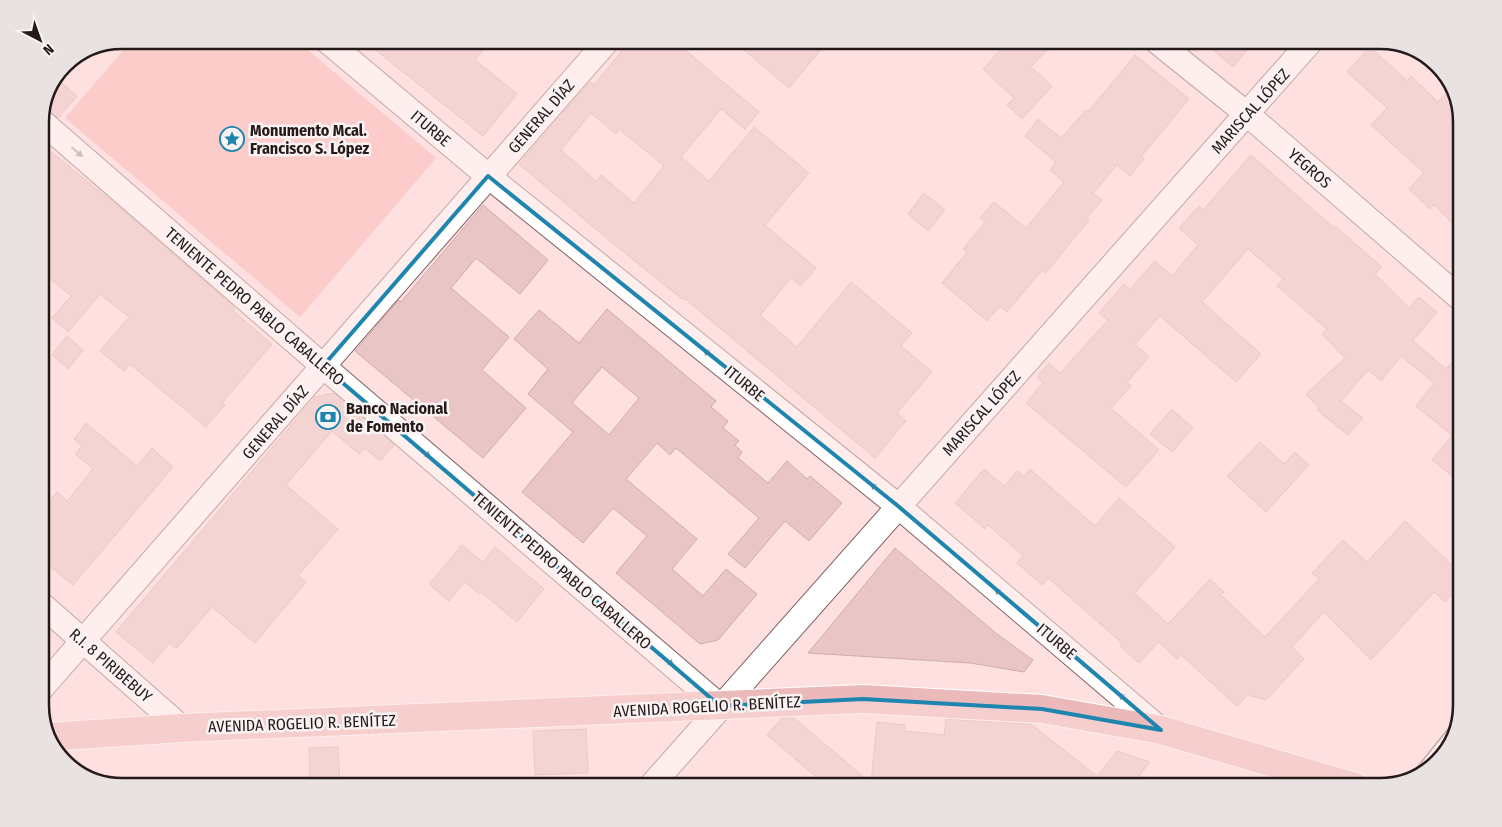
<svg xmlns="http://www.w3.org/2000/svg" width="1502" height="827" font-family="'Fira Sans Condensed',sans-serif">
<rect width="100%" height="100%" fill="#fde0df"/>
<polygon fill="#f9b3b1" points="132,40 296,40 436,158 300,317 65,118"/>
<g fill="#e9c6c5" stroke="#d0adac" fill-rule="evenodd">
<polygon points="363,40 491,40 475,60 517,94 483,136"/>
<path d="M631,40H673L759,112L745,129L721,109L681,157L709,181L754,127L809,173L765,225L816,268L801,286L791,278L760,315L797,347L851,282L912,333L901,346L932,372L897,413L906,421L875,458L684,298L682,299L605,237L519,164L590,82L594,85ZM591,113L616,134L619,129L664,166L634,203L601,175L596,181L561,150Z"/>
<polygon points="732,40 829,40 789,88"/>
<polygon points="1010,40 1057,40 1031,67 1052,86 1022,119 1007,105 1014,98 983,69"/>
<polygon points="1201,40 1256,40 1233,67"/>
<polygon points="1370,47 1407,81 1411,76 1438,102 1452,87 1462,117 1462,232 1434,205 1430,209 1409,189 1424,173 1371,125 1387,108 1347,72"/>
<polygon points="1135,55 1189,99 1141,157 1144,159 1130,176 1117,165 1093,193 1102,200 1087,218 1089,220 1046,273 1042,270 1007,312 1000,306 987,321 942,283 967,252 963,249 985,222 980,218 994,202 1026,228 1064,182 1050,170 1056,162 1025,136 1038,119 1061,138 1086,110 1088,112"/>
<polygon points="57,79 77,96 58,118 44,107"/>
<polygon points="40,143 118,206 235,308 233,311 272,344 222,403 225,405 206,427 130,364 124,371 100,351 129,317 100,294 68,332 52,318 71,296 40,270"/>
<polygon points="1251,155 1334,228 1336,227 1382,267 1375,274 1409,308 1419,297 1437,312 1413,341 1446,369 1462,350 1462,484 1432,460 1452,435 1416,406 1434,383 1401,356 1381,381 1368,370 1341,401 1363,418 1348,435 1317,410 1319,408 1306,394 1345,358 1322,334 1327,329 1277,286 1283,279 1248,249 1202,302 1261,354 1236,382 1160,316 1135,344 1149,357 1127,382 1131,386 1111,408 1159,450 1126,487 1026,403 1043,383 1037,377 1049,363 1060,373 1108,320 1099,313 1124,284 1130,289 1155,261 1172,276 1198,245 1179,228 1199,206 1203,210"/>
<polygon points="924,193 945,210 928,231 908,214"/>
<polygon points="483,205 548,260 520,294 476,258 451,288 509,337 482,370 526,408 483,458 355,351 399,300 401,302"/>
<path d="M607,309L716,401L711,407L728,421L723,428L739,441L735,445L742,452L738,458L768,483L787,461L807,479L810,476L842,503L809,541L785,521L745,568L728,554L759,518L676,448L670,455L657,443L626,479L697,539L672,569L703,596L726,569L757,594L718,640L700,644L616,573L647,536L613,508L583,543L522,492L573,432L528,394L548,369L514,339L539,310L579,343ZM602,367L639,398L609,435L572,403Z"/>
<polygon points="67,336 83,350 68,369 52,355"/>
<polygon points="334,393 394,445 380,461 365,448 359,454 332,431 286,485 338,529 298,576 306,582 255,643 212,607 176,649 170,643 153,663 116,632 315,397"/>
<polygon points="1172,409 1193,428 1172,452 1150,434"/>
<polygon points="86,423 137,466 152,448 173,467 73,585 40,558 40,531 53,516 44,508 57,492 67,501 93,469 75,454 82,446 74,439"/>
<polygon points="1260,442 1284,464 1295,452 1309,465 1266,512 1227,476"/>
<polygon points="984,469 1004,486 1017,471 1024,476 1030,469 1095,526 1119,498 1175,547 1135,593 1168,624 1210,579 1224,592 1221,595 1265,637 1319,579 1312,573 1343,540 1367,562 1405,521 1462,574 1462,584 1445,602 1434,592 1371,660 1324,612 1292,647 1304,659 1266,700 1248,695 1237,706 1181,655 1177,659 1159,642 1139,663 1120,646 1123,644 1048,578 1042,585 1017,563 1023,556 988,525 985,529 955,503"/>
<polygon points="462,545 483,562 495,547 544,589 517,622 481,592 479,594 465,582 449,601 429,584"/>
<polygon points="895,548 997,634 1033,660 1024,672 970,663 808,653"/>
<polygon points="782,718 794,718 871,783 877,722 905,725 905,731 944,735 946,719 1031,724 1097,776 1117,751 1150,762 1130,787 828,787 767,735"/>
<polygon points="586,729 588,773 535,775 533,731"/>
<polygon points="338,747 340,784 310,785 309,748"/>
</g>
<g fill="none" stroke-linecap="round" stroke-linejoin="round">
<defs>
<polyline id="service" points="1419,775 1457,728"/>
<g id="minor">
<polyline points="326,40 488,176 898,506 1161,730"/>
<polyline points="1155,40 1247,114 1462,300"/>
<polyline points="40,120 323,366 720,706"/>
<polyline points="40,603 182,728"/>
<polyline points="40,690 608,40"/>
<polyline points="650,787 1312,40"/>
</g>
<polyline id="primary" points="49,737 182,728 863,699 1042,709 1161,730 1355,787"/>
</defs>
<use href="#service" stroke="#806160" stroke-width="14"/>
<use href="#minor" stroke="#806160" stroke-width="26"/>
<use href="#primary" stroke="#fff" stroke-width="30"/>
<use href="#service" stroke="#fff" stroke-width="11"/>
<use href="#minor" stroke="#fff" stroke-width="24"/>
<use href="#primary" stroke="#ebb9b9" stroke-width="28"/>
</g>
<defs><path id="oneway-solid" d="M-6-.8H1V-3.2L6.5 0L1 3.2V.8H-6Z" transform="scale(1.25)"/></defs>
<g fill="#9d9898">
<use href="#oneway-solid" transform="translate(77 152) rotate(41)"/>
<use href="#oneway-solid" transform="translate(709 354) rotate(-141)"/>
<use href="#oneway-solid" transform="translate(425 453) rotate(41)"/>
<use href="#oneway-solid" transform="translate(876 488) rotate(-141)"/>
<use href="#oneway-solid" transform="translate(1000 593) rotate(-140)"/>
<use href="#oneway-solid" transform="translate(668 661) rotate(41)"/>
<use href="#oneway-solid" transform="translate(1124 698) rotate(-140)"/>
</g>
<path d="M0 0H1502V827H0ZM488,176L898,506L1161,730L1042,709L863,699L720,706L323,366Z" fill="#fde0df" fill-opacity=".55" fill-rule="evenodd"/>
<path fill="none" stroke="#1e85ae" stroke-width="4" stroke-linejoin="round" d="M488,176L898,506L1161,730L1042,709L863,699L720,706L323,366Z"/>
<defs>
<symbol id="sight-ring" viewBox="-11 -11 22 22"><circle r="9.5" fill="#faf3f3" stroke="#1e85ae" stroke-width="1.5"/><path d="M0-6L1.8-2.2L6-1.7L2.9 1.2L3.7 5.4L0 3.3L-3.7 5.4L-2.9 1.2L-6-1.7L-1.8-2.2Z" fill="#1e85ae"/></symbol>
<symbol id="bank-ring" viewBox="-11 -11 22 22"><circle r="9.5" fill="#faf3f3" stroke="#1e85ae" stroke-width="1.5"/><path d="M-6-4H6V4H-6ZM0-2.3a2.3 2.3 0 1 0 0 4.6a2.3 2.3 0 1 0 0-4.6Z" fill="#1e85ae"/></symbol>
</defs>
<g fill-rule="evenodd">
<use href="#sight-ring" x="218" y="125" width="28" height="28"/>
<use href="#bank-ring" x="314" y="403" width="28" height="28"/>
</g>
<g text-anchor="middle" stroke-width="5" stroke-linejoin="round" paint-order="stroke">
<g font-size="16" fill="#261919" stroke="#faf3f3">
<text transform="translate(1250 111) rotate(-48)" y="6">MARISCAL LÓPEZ</text>
<text transform="translate(541 116) rotate(-49)" y="6">GENERAL DÍAZ</text>
<text transform="translate(431 128) rotate(40)" y="6">ITURBE</text>
<text transform="translate(1310 168) rotate(41)" y="6">YEGROS</text>
<text transform="translate(255 306) rotate(41)" y="6">TENIENTE PEDRO PABLO CABALLERO</text>
<text transform="translate(745 383) rotate(39)" y="6">ITURBE</text>
<text transform="translate(981 413) rotate(-48)" y="6">MARISCAL LÓPEZ</text>
<text transform="translate(275 422) rotate(-49)" y="6">GENERAL DÍAZ</text>
<text transform="translate(562 570) rotate(41)" y="6">TENIENTE PEDRO PABLO CABALLERO</text>
<text transform="translate(1057 641) rotate(40)" y="6">ITURBE</text>
<text transform="translate(111 665) rotate(41)" y="6">R.I. 8 PIRIBEBUY</text>
<text transform="translate(707 706) rotate(-3)" y="6">AVENIDA ROGELIO R. BENÍTEZ</text>
<text transform="translate(302 723) rotate(-2)" y="6">AVENIDA ROGELIO R. BENÍTEZ</text>
</g>
<g font-size="16" font-weight="bold" fill="#261919" stroke="#faf3f3" text-anchor="start">
<text x="250" y="136">Monumento Mcal.<tspan x="250" dy="18">Francisco S. López</tspan></text>
<text x="346" y="414">Banco Nacional<tspan x="346" dy="18">de Fomento</tspan></text>
</g>
</g>
<path d="M0 0H1502V827H0ZM122 49H1380A73 73 0 0 1 1453 122V705A73 73 0 0 1 1380 778H122A73 73 0 0 1 49 705V122A73 73 0 0 1 122 49Z" fill="#e9e2e2" fill-rule="evenodd"/>
<path fill="none" stroke="#261919" stroke-width="2.5" d="M122 49H1380A73 73 0 0 1 1453 122V705A73 73 0 0 1 1380 778H122A73 73 0 0 1 49 705V122A73 73 0 0 1 122 49Z"/>
<g transform="translate(40 40) rotate(139)" stroke="#faf3f3" stroke-width="4" paint-order="stroke">
<path d="M0-4L9 19L0 12L-9 19Z" fill="#261919"/>
<text y="-8" font-size="14" font-weight="bold" text-anchor="middle" fill="#261919">N</text>
</g>
</svg>
